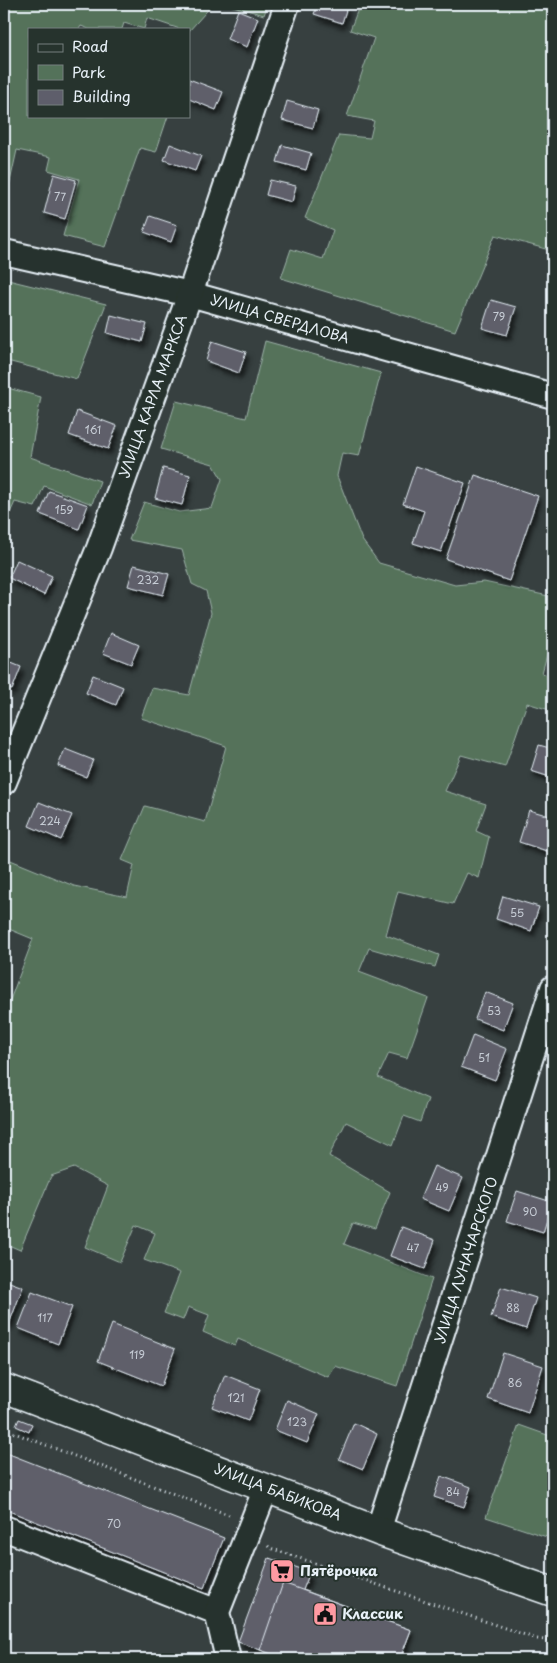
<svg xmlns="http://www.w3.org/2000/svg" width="557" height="1663" font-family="'Playpen Sans',sans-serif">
<defs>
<filter id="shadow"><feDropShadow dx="3" dy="5.5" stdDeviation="2.5" flood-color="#0009"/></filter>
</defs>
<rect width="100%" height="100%" fill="#374040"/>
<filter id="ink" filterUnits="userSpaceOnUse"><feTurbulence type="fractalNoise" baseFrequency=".02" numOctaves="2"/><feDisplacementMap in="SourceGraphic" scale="10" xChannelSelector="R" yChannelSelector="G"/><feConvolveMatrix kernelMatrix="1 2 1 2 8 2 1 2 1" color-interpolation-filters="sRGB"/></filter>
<g filter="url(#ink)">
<g fill="#54725a" stroke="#9eb2a9">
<polygon points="4,4 213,4 189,31 189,29 180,29 147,18 144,29 124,23 122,29 89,29 81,26 79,29 29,29 29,116 168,116 156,152 140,148 105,247 63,236 79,179 48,170 51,157 17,150 4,209"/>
<polygon points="226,4 268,4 264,15"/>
<polygon points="360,4 553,4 553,251 495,235 455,331 281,278 291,249 323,259 333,230 305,218 339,135 370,138 374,121 347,116 374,38 350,30"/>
<polygon points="4,279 106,304 77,379 7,361 4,371"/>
<polygon points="265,341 381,373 359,456 342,453 337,476 362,540 379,563 455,585 484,582 553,597 553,632 542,673 553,677 553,711 527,703 505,767 461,755 445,791 486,804 476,831 489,837 479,878 467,873 453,904 398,891 386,935 439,955 435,967 369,948 359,972 428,998 407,1058 389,1053 378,1077 428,1099 420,1122 404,1116 393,1145 346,1122 329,1156 390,1192 375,1229 353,1223 344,1244 432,1279 397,1386 335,1366 328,1377 238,1339 235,1346 203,1332 209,1315 188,1307 183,1320 164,1313 180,1273 144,1260 155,1233 136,1225 120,1262 85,1247 108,1186 74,1168 51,1176 20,1250 4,1243 4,1120 10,1093 4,1091 4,1016 33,939 4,927 4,871 8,859 74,886 127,897 134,865 122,860 145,806 205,822 226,746 141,718 152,688 189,695 211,613 206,591 192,584 182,550 129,540 144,502 179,512 212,508 222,479 213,464 161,449 176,401 246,418"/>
<polygon points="4,387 41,397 30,457 100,481 92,504 44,486 35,507 15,502 4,526"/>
<polygon points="519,1425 553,1437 553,1539 486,1517"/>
</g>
<g fill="#5e5e6b" stroke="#e8f1f8" filter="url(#shadow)">
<polygon points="318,4 339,4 347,7 342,23 314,14"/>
<polygon points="238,10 258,18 247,47 227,39"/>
<polygon points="189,79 223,92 216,110 189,99"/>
<polygon points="287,101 318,110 313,128 282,120"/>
<polygon points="170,144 201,156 195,171 164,160"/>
<polygon points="282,145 311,153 306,170 277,162"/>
<polygon points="54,174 76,180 65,219 44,213"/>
<polygon points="270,180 296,186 292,202 266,195"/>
<polygon points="150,216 177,225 171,242 144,232"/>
<polygon points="491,300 516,307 507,335 482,328"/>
<polygon points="111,315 147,324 142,342 107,333"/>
<polygon points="212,341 246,352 239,373 206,361"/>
<polygon points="77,411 117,426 108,449 69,435"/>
<polygon points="416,466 465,483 441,552 413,543 424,511 403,504"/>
<polygon points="163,468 190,475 182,505 155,498"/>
<polygon points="475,475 538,496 509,581 446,559"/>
<polygon points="49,491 88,505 79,529 40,514"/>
<polygon points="17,560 52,576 44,595 9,578"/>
<polygon points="134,565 169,574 163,595 128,586"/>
<polygon points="111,633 139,645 131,664 103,653"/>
<polygon points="4,660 21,667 12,690 4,687"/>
<polygon points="93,675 123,687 116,705 86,693"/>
<polygon points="539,745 553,749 553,778 531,771"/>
<polygon points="65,749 93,760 86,777 58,766"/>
<polygon points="39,802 72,815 61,840 29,826"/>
<polygon points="529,810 553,817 553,853 519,842"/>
<polygon points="503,896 539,907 531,931 496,919"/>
<polygon points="485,992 513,1003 503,1030 475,1019"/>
<polygon points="473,1035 507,1049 495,1080 461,1067"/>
<polygon points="434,1166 463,1178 449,1211 420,1199"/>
<polygon points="517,1191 552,1202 543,1232 507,1221"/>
<polygon points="401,1227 435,1240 425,1269 390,1256"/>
<polygon points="4,1280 23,1287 9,1324 4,1322"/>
<polygon points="501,1287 536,1298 526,1329 491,1317"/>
<polygon points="32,1292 72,1307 58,1344 18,1328"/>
<polygon points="112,1324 175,1349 161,1386 98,1361"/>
<polygon points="503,1353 543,1366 528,1413 488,1399"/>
<polygon points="225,1375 260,1389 248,1421 212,1407"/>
<polygon points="287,1400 319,1414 307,1443 275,1430"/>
<polygon points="19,1419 32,1424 29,1432 16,1426"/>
<polygon points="354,1423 377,1434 363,1469 339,1459"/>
<polygon points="4,1452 224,1538 204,1588 4,1509"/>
<polygon points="441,1476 471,1487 464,1507 434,1497"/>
<polygon points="269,1558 310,1572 303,1590 411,1630 400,1659 286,1659 238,1642"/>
<polygon points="283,1583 411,1630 400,1659 286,1659 260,1650"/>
</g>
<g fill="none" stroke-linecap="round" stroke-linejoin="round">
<defs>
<g id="minor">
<polyline points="4,252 190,294 553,396"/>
<polyline points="4,782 99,548 190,294 287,4"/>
<polyline points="4,1528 217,1612"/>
<polyline points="378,1531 553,988"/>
<polyline points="228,1659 217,1612 266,1488"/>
</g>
<polyline id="major" points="4,1388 378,1531 553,1592"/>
</defs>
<use href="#minor" stroke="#e8f1f8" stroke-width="28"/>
<use href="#major" stroke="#e8f1f8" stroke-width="31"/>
<g stroke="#e8f1f8" stroke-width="3" stroke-dasharray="1 4" stroke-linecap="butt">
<polyline points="4,1429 229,1515"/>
<polyline points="268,1546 270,1548 537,1639 553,1641"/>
</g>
<use href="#minor" stroke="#26332d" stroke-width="24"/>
<use href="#major" stroke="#26332d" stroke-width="28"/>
</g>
</g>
<defs>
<symbol id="supermarket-square" viewBox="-11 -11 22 22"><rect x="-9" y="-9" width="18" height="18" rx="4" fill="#ff9aa2" stroke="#26332d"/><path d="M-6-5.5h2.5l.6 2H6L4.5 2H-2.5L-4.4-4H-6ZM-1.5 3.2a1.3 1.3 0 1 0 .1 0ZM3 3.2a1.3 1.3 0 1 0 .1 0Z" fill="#111"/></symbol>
<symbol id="civic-square" viewBox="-11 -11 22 22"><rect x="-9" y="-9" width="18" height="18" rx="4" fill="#ff9aa2" stroke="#26332d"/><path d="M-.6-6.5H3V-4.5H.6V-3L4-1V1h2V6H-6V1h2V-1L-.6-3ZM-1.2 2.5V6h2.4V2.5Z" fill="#111"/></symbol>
</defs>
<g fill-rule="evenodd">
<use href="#supermarket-square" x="268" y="1557" width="28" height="28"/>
<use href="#civic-square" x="311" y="1600" width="28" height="28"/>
</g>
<g text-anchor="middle" stroke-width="4" stroke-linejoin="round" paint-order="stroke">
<g font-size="11" fill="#c6ccd5">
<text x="60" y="201">77</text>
<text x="499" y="321">79</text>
<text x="93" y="434">161</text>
<text x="64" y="514">159</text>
<text x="148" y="584">232</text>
<text x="50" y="825">224</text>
<text x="517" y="917">55</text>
<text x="494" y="1015">53</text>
<text x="484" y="1062">51</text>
<text x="442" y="1192">49</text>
<text x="530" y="1216">90</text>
<text x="413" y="1252">47</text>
<text x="513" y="1312">88</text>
<text x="45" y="1322">117</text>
<text x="137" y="1359">119</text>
<text x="515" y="1387">86</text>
<text x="236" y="1402">121</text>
<text x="297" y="1426">123</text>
<text x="453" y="1496">84</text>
<text x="114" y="1528">70</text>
</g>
<g font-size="14" fill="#e8f1f8" stroke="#26332d">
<text transform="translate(280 319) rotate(16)" y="5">УЛИЦА СВЕРДЛОВА</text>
<text transform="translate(153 396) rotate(-70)" y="5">УЛИЦА КАРЛА МАРКСА</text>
<text transform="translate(466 1260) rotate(-72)" y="5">УЛИЦА ЛУНАЧАРСКОГО</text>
<text transform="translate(278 1492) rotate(21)" y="5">УЛИЦА БАБИКОВА</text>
</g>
<g font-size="14" font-weight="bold" fill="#e8f1f8" stroke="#26332d" text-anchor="start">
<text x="300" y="1576">Пятёрочка</text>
<text x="342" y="1619">Классик</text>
</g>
</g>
<rect width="557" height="1663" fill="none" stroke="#26332d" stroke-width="20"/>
<rect x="10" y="10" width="537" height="1643" fill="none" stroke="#e8f1f8" stroke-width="2" filter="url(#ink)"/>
<rect x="28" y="28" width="162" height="90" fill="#26332d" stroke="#747f7e"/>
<rect x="38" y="44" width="25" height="8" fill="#26332d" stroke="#747f7e"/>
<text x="72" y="52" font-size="15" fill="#e8f1f8">Road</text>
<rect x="38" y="65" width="25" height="15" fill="#54725a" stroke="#747f7e"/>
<text x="72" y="78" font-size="15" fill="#e8f1f8">Park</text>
<rect x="38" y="90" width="25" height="15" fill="#5e5e6b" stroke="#747f7e"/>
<text x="72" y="102" font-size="15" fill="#e8f1f8">Building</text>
</svg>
